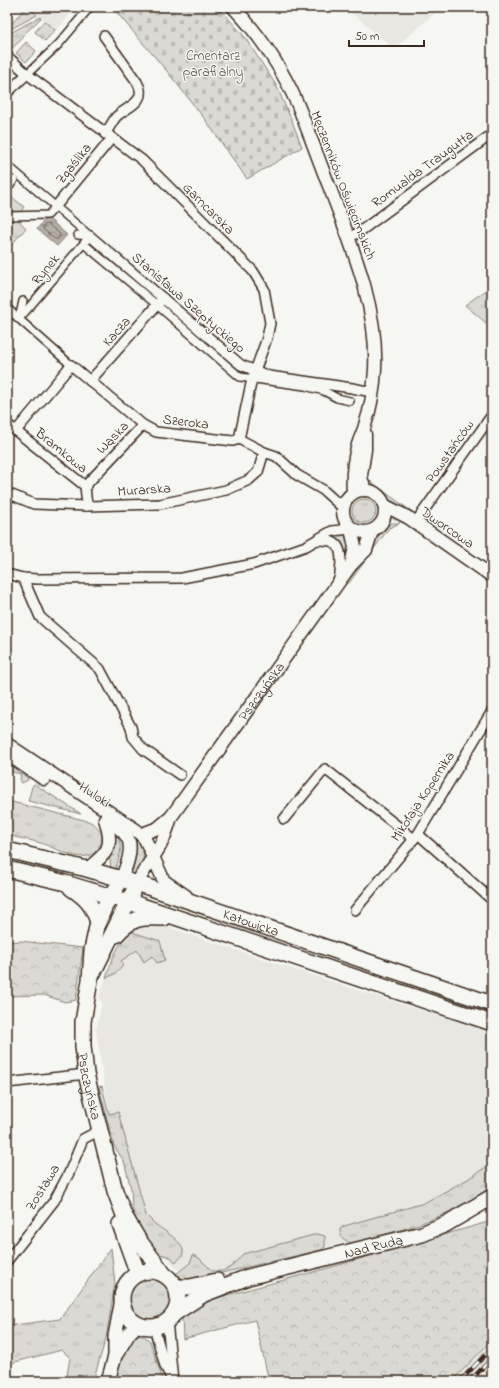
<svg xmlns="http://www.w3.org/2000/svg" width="499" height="1388" font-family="'Indie Flower',sans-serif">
<defs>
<pattern id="grass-tufts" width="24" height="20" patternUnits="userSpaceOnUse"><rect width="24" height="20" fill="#dad9d3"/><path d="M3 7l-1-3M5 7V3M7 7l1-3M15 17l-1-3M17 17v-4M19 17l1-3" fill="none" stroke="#bcbab5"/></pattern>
<pattern id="forest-crowns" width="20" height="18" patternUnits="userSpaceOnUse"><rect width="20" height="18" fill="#dad9d3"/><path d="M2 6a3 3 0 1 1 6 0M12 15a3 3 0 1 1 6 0" fill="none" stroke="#bcbab5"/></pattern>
<pattern id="cemetery-stones" width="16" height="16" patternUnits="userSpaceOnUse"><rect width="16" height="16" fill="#dad9d3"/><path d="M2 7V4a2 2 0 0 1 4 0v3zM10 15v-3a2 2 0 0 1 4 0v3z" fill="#bcbab5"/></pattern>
<pattern id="water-waves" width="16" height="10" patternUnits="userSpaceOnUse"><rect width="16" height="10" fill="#b6b0a9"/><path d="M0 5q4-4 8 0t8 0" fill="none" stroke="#958f89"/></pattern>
</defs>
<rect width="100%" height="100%" fill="#f6f6f2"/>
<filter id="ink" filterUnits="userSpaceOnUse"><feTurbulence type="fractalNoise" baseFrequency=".025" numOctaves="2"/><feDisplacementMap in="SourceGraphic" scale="8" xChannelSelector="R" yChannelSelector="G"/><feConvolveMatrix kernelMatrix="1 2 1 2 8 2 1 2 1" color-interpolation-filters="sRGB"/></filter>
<g filter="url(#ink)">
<g fill="#e8e7e2">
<polygon points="28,7 76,7 56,31"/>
<polygon points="345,7 442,7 394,49"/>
<polygon points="155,923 363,992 492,1032 492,1181 453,1207 423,1222 357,1240 193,1276 176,1268 157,1246 109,1114 96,1030 102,1003 99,998 114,955 127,933 141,925"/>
<polygon points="492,1340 492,1370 481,1381 452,1381"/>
</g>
<g fill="url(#grass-tufts)" stroke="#8a8278">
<polygon points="26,7 28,7 37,15 7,31 7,29"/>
<polygon points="39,17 41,18 22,36 22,39 11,49 7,46 7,35"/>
<polygon points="44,21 55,30 45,41 35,32"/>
<polygon points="26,42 36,51 26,62 16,53"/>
<polygon points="7,193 24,207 20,213 7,213"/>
<polygon points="7,219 17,219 26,228 7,250"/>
<polygon points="492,286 492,328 465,305"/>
<polygon points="367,479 411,511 410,512 394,505 383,492 370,485"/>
<circle cx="364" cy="511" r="12"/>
<path d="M391,523H400L389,528L349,583L347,582C355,572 364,562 370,550C376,538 377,530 391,523Z"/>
<path d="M339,534L347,535L350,542L347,556C344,553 345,551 343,547C341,541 335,539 330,536Z"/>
<polygon points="7,764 28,778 28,780 22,783 20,779 21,774 7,771"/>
<polygon points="34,784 81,814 28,801 32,787"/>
<path d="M12,802L88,821C94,824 98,826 101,833C103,839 102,845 97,850C83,867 54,846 37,842C27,839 17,838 7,835V803Z"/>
<path d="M114,832C125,847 120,854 115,870L111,869L110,861L108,856Z"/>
<path d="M134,837C147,846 146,865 134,875L132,873L136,854Z"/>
<path d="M129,931L160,941L165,960L157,963L152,956L144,962L137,950L121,961L123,964C121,971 113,975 106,978L114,955L127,933Z"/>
<path d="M102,1086L109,1114L118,1112L146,1215C149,1218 152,1221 155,1224C162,1230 185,1242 183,1253C182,1258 178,1260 175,1262L171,1257L155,1253L136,1220L132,1207L131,1189L124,1161L114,1146L99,1087Z"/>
<path d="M492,1163V1185C455,1217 399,1231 352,1243C345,1241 340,1238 340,1229L344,1226L424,1203L468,1179Z"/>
<polygon points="317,1234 325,1236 325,1247 321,1250 187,1281 177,1278 176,1274 190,1263 193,1255 199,1258 212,1271 222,1271 231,1267 243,1254"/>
<polygon points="111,1248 115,1284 106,1338 93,1381 66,1381 70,1358 62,1350 7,1364 7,1326 60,1319"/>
<circle cx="150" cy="1299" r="21"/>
</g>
<g fill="url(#forest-crowns)" stroke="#8a8278">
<polygon points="20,941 83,948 76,1000 65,1002 44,995 7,996 7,942"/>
<polygon points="492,1218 492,1340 452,1381 269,1381 255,1320 183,1339 182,1316 213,1299 328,1268 488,1222"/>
<polygon points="138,1335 144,1336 150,1341 163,1381 115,1381 124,1352 131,1338"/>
</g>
<polygon fill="url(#cemetery-stones)" stroke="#8a8278" points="112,7 218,7 244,36 276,85 292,121 302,147 247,179 204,118 166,70"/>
<polygon fill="url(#water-waves)" stroke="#857a71" points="47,217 67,235 57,246 37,229"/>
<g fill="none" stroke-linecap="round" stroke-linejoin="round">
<polygon stroke="#6c6056" stroke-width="1" points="46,224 48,224 60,234 60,236 58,239 55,239 43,229 43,227"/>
<defs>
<g id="pedestrian">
<polyline points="27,74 58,45 90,7"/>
<polyline points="7,165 90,236 19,319 7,308"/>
<polyline points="7,189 14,180"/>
<polyline points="7,216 48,215 56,206"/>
<polyline points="78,235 90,236"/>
<polyline points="84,244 157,305 240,377 305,386 324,391 337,398 350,401"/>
<polyline points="23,301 19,319 71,365"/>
</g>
<g id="minor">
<path d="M104,36L137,82C149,102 126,107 116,117C112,122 109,129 105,134"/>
<polyline points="7,56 27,74 142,160 253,271 264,289 270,323 267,338 252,379 239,439"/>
<polyline points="7,93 27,74"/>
<polyline points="56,206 112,138"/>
<polyline points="90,236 241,365 269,376 352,388 372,392"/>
<polyline points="349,237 358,233 492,134"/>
<polyline points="90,381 163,298"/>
<polyline points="7,424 85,486 87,506"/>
<polyline points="16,431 71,365 143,425 156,432 233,441 239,439 264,452 276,456 297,475 323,490 343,508"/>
<polyline points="85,486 143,425"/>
<polyline points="7,493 34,504 87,506 160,504 226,490 249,480 258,472 264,452"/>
<polyline points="415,523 492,415"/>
<path d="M317,540C321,540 326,540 330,541C346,545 340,570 339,582"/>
<polyline points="7,574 23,578 37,579 182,578 254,564 306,546 332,531 351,529"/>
<polyline points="23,578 40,617 100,669 131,727 133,737 143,749 180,775"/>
<polyline points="284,819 325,769 414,839"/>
<polyline points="418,834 492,900"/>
<polyline points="355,910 418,834 492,711"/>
<polyline points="7,1083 86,1074"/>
<polyline points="7,1261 54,1201 69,1173 83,1139 100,1130"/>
<polyline points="167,1321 173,1381"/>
<polyline points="154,1327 165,1366 170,1376"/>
</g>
<g id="tertiary">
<path d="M233,7C259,34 282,69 297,103C309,132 319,161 331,191C352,247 378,307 375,369C374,387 371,408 365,425C363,433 359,440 357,448C353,463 352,478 353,493"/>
<polyline points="365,434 365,450 361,475 362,481 366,490"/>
<circle cx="364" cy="511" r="21"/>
<polyline points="384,505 409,518 492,576"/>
<polyline points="351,529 355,547 351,565"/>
<polyline points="7,744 136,830 145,839 164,881 186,896"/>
<polyline points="7,754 44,779"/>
<path d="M105,819C112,823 122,829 127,837C134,848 126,868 121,879"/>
<path id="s1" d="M142,834L158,828L171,817L351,565L366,550L372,531"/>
<path d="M87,869C109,852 114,846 105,819"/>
<path d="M137,884C143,870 153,859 160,846C165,837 168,827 171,817"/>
</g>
<g id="secondary">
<polyline points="117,1353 129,1333 138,1324"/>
<polyline points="108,1381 115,1356 115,1336 122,1299"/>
</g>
<g id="primary">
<path id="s2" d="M7,850L87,869L148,887L492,1004"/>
<polyline points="7,869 62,882 142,906 492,1023"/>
<path d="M71,888C86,898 92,904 98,922"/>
<path id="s3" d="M116,889L105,906L98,922L92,950L90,980L83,1022V1046L86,1074L115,1191L124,1215L138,1239L163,1273"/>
<path d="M116,935C132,917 141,917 164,918"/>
<polyline points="93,973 132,894"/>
<polyline points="120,1224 138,1274"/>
<circle cx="150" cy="1299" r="28"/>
<polyline points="176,1287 190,1287 217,1281"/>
<path id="s4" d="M175,1313L204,1294L248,1277L422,1234L446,1224L492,1197"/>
</g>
</defs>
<use href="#pedestrian" stroke="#3b2a1e" stroke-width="10"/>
<use href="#minor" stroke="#3b2a1e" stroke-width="12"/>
<use href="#tertiary" stroke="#3b2a1e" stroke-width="15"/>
<use href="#secondary" stroke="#3b2a1e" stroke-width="16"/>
<use href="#primary" stroke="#3b2a1e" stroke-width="18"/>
<use href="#pedestrian" stroke="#f6f6f2" stroke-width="7"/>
<use href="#minor" stroke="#f6f6f2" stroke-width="9"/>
<use href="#tertiary" stroke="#f6f6f2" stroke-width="12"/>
<use href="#secondary" stroke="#f6f6f2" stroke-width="13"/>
<use href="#primary" stroke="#f6f6f2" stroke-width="15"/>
<defs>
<g id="rail">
<polyline points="460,1381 492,1348"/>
<polyline points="470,1381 492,1358"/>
</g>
</defs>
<use href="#rail" stroke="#3b2a1e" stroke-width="4.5"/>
<use href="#rail" stroke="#f6f6f2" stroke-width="3" stroke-dasharray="9" stroke-linecap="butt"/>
</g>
</g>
<g text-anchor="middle" stroke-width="3" stroke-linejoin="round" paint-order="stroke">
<g font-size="14" fill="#63564b" stroke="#f6f6f2">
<text x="213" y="60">Cmentarz<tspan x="213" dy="16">parafialny</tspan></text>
</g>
<g font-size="14" fill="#3b2a1e" stroke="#f6f6f2">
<text transform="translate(73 163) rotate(-51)" y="5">Zgaślika</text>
<text transform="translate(422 168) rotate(-36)" y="5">Romualda Traugutta</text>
<text transform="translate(344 185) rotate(69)" y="5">Męczenników Oświęcimskich</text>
<text transform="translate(209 208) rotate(45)" y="5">Garncarska</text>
<text transform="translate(45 269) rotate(-50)" y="5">Rynek</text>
<text transform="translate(189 302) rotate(41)" y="5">Stanisława Szeptyckiego</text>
<text transform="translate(116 331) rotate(-49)" y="5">Kacza</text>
<text transform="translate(186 421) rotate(7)" y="5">Szeroka</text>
<text transform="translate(112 437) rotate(-46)" y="5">Wąska</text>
<text transform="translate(62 450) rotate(39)" y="5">Bramkowa</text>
<text transform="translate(449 451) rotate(-55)" y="5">Powstańców</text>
<text transform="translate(144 489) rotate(-4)" y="5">Murarska</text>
<text transform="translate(448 527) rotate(35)" y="5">Dworcowa</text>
<text dy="5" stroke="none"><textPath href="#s1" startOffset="189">Pszczyńska</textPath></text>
<text transform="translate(95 794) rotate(34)" y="5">Huloki</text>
<text transform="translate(422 796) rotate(-57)" y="5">Mikołaja Kopernika</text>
<text dy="5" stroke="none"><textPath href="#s2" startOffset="255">Katowicka</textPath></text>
<text dy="5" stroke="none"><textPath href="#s3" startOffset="204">Pszczyńska</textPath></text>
<text transform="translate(42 1187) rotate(-58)" y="5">Zostawa</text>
<text dy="5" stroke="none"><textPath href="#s4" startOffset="211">Nad Rudą</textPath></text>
</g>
</g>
<rect width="499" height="1388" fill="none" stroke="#f6f6f2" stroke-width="24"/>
<rect x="12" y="12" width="475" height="1364" fill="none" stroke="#3b2a1e" stroke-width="1.5" filter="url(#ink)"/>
<path d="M349 40v6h75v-6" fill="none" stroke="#3b2a1e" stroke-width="2"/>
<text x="355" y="40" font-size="12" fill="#3b2a1e" stroke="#f6f6f2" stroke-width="3" paint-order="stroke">50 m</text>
</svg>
